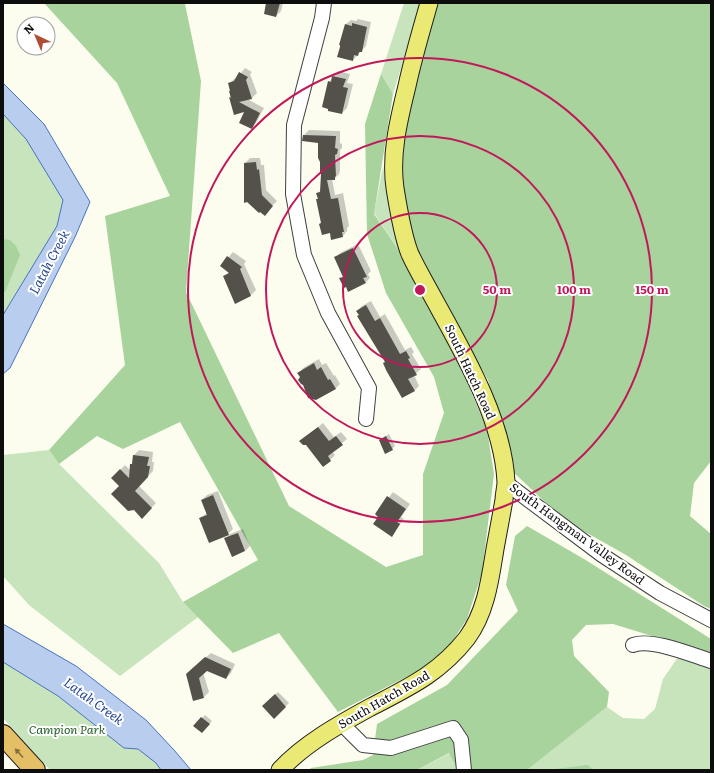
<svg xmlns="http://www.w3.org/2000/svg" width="714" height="773" font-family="Literata,serif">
<rect width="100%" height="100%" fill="#fcfdef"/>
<g fill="#c7e4bc">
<polygon points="404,3 421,3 393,94 381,74"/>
<polygon points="3,98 75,199 3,348"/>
<polygon points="383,166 390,214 404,258 374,213"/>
<polygon points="49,450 59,464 159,563 183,602 198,617 120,676 29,605 3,576 3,455"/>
<polygon points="3,640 179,770 50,770 3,718"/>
<polygon points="685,647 711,655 711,770 527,770 607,707 623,718 644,719 655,709 663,679"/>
<polygon points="450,753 458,770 417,770"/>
</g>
<g fill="#a8d39d">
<polygon points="44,3 185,4 201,81 186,292 289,506 386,567 423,555 423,474 444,413 434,377 386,293 367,234 365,124 381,74 393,94 374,214 404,258 466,379 487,430 494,474 482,573 467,619 446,651 422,669 338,712 279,633 233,653 183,602 258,560 180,422 123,449 97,436 59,464 49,450 125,365 105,216 170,196 117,83"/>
<polygon points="436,3 711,3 711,461 694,483 690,516 711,534 711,609 704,606 626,555 564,520 510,469 499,421 488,380 455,323 432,279 411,234 402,190 402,145 412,82"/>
<polygon points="3,239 10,240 16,246 20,255 5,292 3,292"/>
<polygon points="527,526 584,559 711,639 711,653 707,653 613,624 586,625 572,640 574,656 609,692 607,707 527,770 458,770 449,753 417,770 309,770 311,768 363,760 373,755 377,724 447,685 518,611 506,585 515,536"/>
<polygon points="588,765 593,770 554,770 555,769"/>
</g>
<g fill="#b9cdef" stroke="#4872be">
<polygon points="3,83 44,124 90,202 75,237 10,368 3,374 3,315 57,226 63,200 26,139 3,114"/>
<polygon points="3,624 76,666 146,720 174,750 191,770 161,770 156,763 138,749 124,748 58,696 3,662"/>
</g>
<g fill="#0003">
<polygon points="267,3 283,3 281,11 276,16"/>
<polygon points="358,19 371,22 366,46 353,60 346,24 351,20 356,21"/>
<polygon points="245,68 252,72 250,74 257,93 252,98 247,99 264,108 256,123 251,128 246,111 235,114 230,97 231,90 229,84 234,79 237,78"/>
<polygon points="338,71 350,74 347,83 353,84 347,108 342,113 329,82"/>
<polygon points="309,130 340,131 340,143 342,144 342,148 340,150 340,171 339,174 334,179 332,179 335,195 343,193 349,226 347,228 347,231 343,236 331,232 320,224 322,222 317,199 318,198 318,193 321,190 322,173 319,142 304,135"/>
<polygon points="250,158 260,158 261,165 264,165 266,190 277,201 269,209 248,201 245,163"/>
<polygon points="358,244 371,271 368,274 370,278 365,283 341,279 343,276 335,258 340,253"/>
<polygon points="233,252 246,261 244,264 256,290 251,295 236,302 224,277 229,272 221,266"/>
<polygon points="371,301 380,317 385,314 405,350 411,347 414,352 412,354 421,369 414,375 419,386 415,390 402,397 386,362 357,311 362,306"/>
<polygon points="319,359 322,365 326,363 334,376 335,375 340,384 336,388 316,399 299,373 303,368"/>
<polygon points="323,423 334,437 341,432 347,439 332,451 335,455 330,460 301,441"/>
<polygon points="389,434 395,446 392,449 380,440"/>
<polygon points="139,450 153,452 152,462 154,462 153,471 139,486 156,503 142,517 120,486 113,478 125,465 131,471 134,455"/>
<polygon points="218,491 233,529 228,534 200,518 207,513 202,500 207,495"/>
<polygon points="393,492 410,504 401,517 404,519 392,535 380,516 376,514"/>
<polygon points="243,529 250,546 245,551 226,538 230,534"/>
<polygon points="211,653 235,664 231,673 226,678 207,669 203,672 209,692 204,697 192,669"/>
<polygon points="278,692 289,703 274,718 263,706"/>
<polygon points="205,715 212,721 205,729 195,726"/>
</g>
<g fill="#54514b">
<polygon points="266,3 280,3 276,17 264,14"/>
<polygon points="352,23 367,27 362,52 359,52 358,56 354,55 353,61 337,57 340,47 340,45 339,45 345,24 352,26"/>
<polygon points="239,72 248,77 246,80 252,99 239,102 260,113 252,129 239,123 244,112 234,115 229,97 231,98 229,91 230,91 228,83 234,81"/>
<polygon points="332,76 346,79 343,87 348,88 342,114 328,111 328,109 322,107 328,81 331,82"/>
<polygon points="303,135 336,136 335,148 338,149 337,154 335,155 336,177 335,176 335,180 327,180 331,199 338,198 344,232 342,232 343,237 331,240 330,233 322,235 319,224 321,223 316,199 318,199 316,193 320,192 321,174 320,174 320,162 318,158 318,143 302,141"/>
<polygon points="256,162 257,170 259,169 262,195 273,206 265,216 260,212 259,213 247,202 244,203 244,163"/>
<polygon points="353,248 367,277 363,278 366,283 348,292 346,287 344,288 339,278 343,277 334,257"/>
<polygon points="227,256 242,267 240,269 251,296 235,304 223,276 229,273 220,266"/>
<polygon points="366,305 375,321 380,318 400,354 406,351 410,358 408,359 417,375 408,379 415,391 402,398 386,370 383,363 385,362 357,316 359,315 356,311"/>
<polygon points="314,363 317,370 321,367 328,380 330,379 336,389 316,400 308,398 303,385 301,384 298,380 300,377 297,373"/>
<polygon points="318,427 329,441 336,436 343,445 328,456 331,461 323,467 306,445 303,445 299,441"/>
<polygon points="386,436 393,450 385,454 379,440"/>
<polygon points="133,455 149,457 147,466 150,466 148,477 135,491 152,508 142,519 134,510 128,511 111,494 119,486 111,478 120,469 129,478 130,464 132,464"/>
<polygon points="213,495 229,535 209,543 199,518 207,515 201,500"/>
<polygon points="387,496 406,509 397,522 400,524 392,537 373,524 378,517 375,514"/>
<polygon points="238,533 245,551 232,557 224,538"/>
<polygon points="205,657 231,669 226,679 207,671 199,678 204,698 193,701 186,674"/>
<polygon points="275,694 286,707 274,719 262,706"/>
<polygon points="201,717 210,724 202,733 193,726"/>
</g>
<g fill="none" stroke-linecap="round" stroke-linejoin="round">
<defs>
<g id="minor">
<polyline points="324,3 322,18 294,125 293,194 304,255 328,313 369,388 366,419"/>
<polyline points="506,483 602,555 660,593 711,620"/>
<path d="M633,645C652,638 692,655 711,661"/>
<polyline points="342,724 363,745 391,748 453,728 461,740 464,770"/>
</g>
<path id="major" d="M280,770C304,744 338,725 369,708C407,688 439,674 467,638C486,612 490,580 495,549C498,532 501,516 504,500C504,494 506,488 506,482C503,417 460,347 429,290C423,279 416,267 410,254C403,237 398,207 395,188C390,154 399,119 407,86C413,58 421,31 429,3"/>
<polyline id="highway" points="3,735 35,770"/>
</defs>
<use href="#minor" stroke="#404040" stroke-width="16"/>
<use href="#major" stroke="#1e1e1e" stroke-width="19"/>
<use href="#highway" stroke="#1e1e1e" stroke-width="22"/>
<use href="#minor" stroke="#fff" stroke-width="14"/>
<use href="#major" stroke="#e9e973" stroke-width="17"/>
<use href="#highway" stroke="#e4bf66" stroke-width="20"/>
</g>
<defs><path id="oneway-solid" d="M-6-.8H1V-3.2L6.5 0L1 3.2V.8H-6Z"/></defs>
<use fill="#836f3e" href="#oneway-solid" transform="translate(19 753) rotate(-132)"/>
<g fill="none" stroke="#c2185b" stroke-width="2">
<circle cx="420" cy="290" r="77"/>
<circle cx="420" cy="290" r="154"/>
<circle cx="420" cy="290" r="232"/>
</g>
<g text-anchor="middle" stroke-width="4" stroke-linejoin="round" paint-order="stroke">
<g font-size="12" fill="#0d0d0d" stroke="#fff">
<text transform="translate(470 372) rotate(65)" y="4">South Hatch Road</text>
<text transform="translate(577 534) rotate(36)" y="4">South Hangman Valley Road</text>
<text transform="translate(384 700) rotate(-30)" y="4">South Hatch Road</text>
</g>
<g font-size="12" font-style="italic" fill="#255d27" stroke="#fff">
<text x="67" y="734">Campion Park</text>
</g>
<g font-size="13" font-style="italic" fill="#244691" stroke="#fff">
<text transform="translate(49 262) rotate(-62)" y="5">Latah Creek</text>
<text transform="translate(94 701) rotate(36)" y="5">Latah Creek</text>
</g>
</g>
<circle cx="420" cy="290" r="6" fill="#c2185b" stroke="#fff" stroke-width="2"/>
<g font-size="12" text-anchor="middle" font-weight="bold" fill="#c2185b" stroke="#fff" stroke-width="4" stroke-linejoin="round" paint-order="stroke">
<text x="497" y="294">50 m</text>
<text x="574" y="294">100 m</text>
<text x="652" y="294">150 m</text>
</g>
<rect width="714" height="773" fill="none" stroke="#0d0d0d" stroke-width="8"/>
<g transform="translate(36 36) rotate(316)"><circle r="19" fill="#ffffff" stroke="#9e9e9e"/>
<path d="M0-3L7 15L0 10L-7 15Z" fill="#ad4d34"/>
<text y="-6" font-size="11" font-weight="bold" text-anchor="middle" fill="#0d0d0d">N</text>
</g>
</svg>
